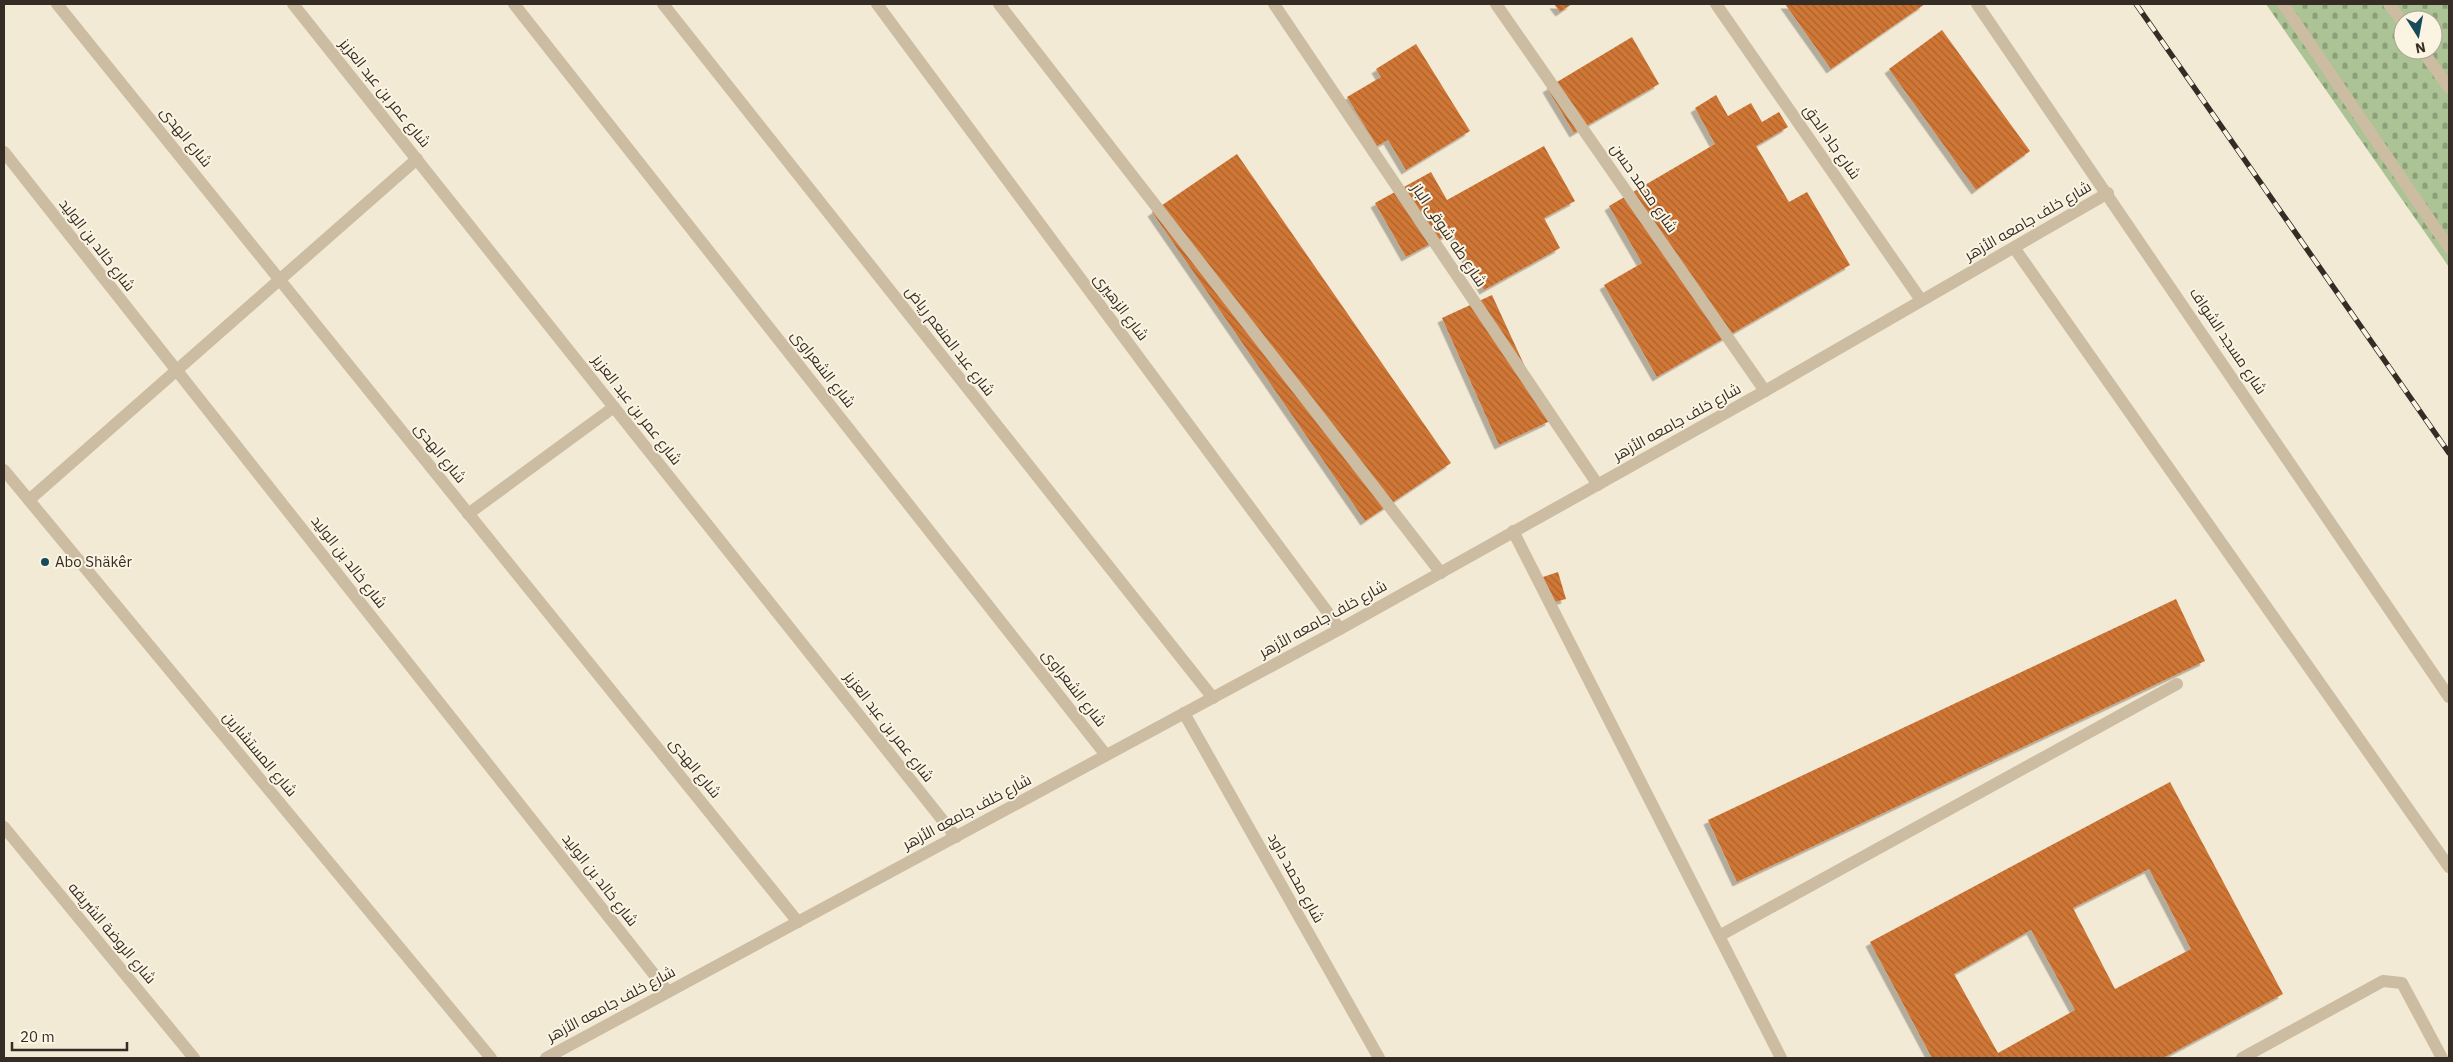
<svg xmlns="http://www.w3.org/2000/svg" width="2453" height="1062" font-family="'IBM Plex Sans',Cairo,sans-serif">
<defs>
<pattern id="cemetery-stones" width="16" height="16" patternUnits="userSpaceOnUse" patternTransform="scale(1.25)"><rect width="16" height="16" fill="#abc395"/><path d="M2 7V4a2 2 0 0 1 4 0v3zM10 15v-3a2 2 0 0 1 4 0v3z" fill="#8c9f79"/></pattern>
<pattern id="building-back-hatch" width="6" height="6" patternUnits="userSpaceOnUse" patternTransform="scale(1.25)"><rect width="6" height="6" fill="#d17736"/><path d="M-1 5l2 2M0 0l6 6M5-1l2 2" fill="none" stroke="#aa622d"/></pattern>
<filter id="shadow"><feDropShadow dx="-4.5" dy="4.5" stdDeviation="0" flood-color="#0004"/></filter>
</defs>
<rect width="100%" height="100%" fill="#f3ead6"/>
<path fill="url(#cemetery-stones)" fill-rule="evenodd" d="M2266,4H2449V267ZM2403,20H2433V50H2403Z"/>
<g fill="url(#building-back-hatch)" fill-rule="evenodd" filter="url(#shadow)">
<polygon points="1554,4 1572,4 1560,12"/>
<polygon points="1785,4 1925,4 1831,69"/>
<polygon points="1942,30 2030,151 1976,190 1889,69"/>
<polygon points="1632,37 1659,84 1574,133 1547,88"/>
<polygon points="1416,44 1470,131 1406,170 1388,140 1377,146 1347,97 1381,77 1376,69"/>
<polygon points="1716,95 1728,116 1751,103 1762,122 1779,112 1788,127 1756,146 1789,202 1807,192 1850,265 1657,377 1604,285 1642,263 1609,206 1715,144 1695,108"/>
<polygon points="1544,146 1575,201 1544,218 1560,248 1484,290 1452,232 1406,257 1375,203 1431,172 1447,200"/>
<polygon points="1237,154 1451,463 1365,521 1152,212"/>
<polygon points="1492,295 1550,421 1499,445 1442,318"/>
<polygon points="1558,572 1566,599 1551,603 1543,577"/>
<polygon points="2176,599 2205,661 1737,882 1708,820"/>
<path d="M2170,782L2283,994L2163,1058H1932L1870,942ZM2149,869L2191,949L2115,989L2073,908ZM2031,930L2075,1010L1998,1053L1954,974Z"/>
</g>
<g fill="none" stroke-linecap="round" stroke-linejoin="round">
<g stroke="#ccbca1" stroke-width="12">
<polyline points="57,4 798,922"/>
<polyline points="293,4 956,837"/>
<polyline points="514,4 1106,755"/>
<polyline points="663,4 1213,698"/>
<polyline points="877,4 1340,629"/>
<polyline points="999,4 1441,573"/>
<polyline points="1274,4 1598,485"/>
<polyline points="1496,4 1765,391"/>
<polyline points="1716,4 1921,300"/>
<polyline points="1977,4 2449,697"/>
<polyline points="2283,4 2449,248"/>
<polyline points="2389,4 2403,23"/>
<polyline points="2422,50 2449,88"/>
<polyline points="4,152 668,992"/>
<polyline points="2015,249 2449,867"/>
<polyline points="4,470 491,1058"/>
<polyline points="29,500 417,159"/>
<polyline points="468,514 614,407"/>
<polyline points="1513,531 1781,1058"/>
<polyline points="1184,713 1379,1058"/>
<polyline points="4,827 194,1058"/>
<polyline points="1719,936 2177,684"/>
<polyline points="546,1058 1340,629 1765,391 2108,193"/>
<polyline points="2242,1058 2383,981 2402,983 2442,1058"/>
</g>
<defs>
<polyline id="rail" points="2136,4 2449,453"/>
</defs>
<use href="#rail" stroke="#352d25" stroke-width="5.5"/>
<use href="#rail" stroke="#fbf4e2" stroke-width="4" stroke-dasharray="11" stroke-linecap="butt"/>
</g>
<circle fill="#174a5a" stroke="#fbf4e2" stroke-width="2" cx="45" cy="562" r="5"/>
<g text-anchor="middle" stroke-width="4" stroke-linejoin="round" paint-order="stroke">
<g font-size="15" fill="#352d25" stroke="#fbf4e2">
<text transform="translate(385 93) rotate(51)" y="5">شارع عمر بن عبد العزيز</text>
<text transform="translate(186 137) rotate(51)" y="5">شارع الهدى</text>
<text transform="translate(1832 142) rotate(55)" y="5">شارع جاد الحق</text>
<text transform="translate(1644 188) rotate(55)" y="5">شارع محمد حسن</text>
<text transform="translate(2028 221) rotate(-30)" y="5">شارع خلف جامعه الأزهر</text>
<text transform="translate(1449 235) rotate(56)" y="5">شارع طه شوقى الباز</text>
<text transform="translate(97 245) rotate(52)" y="5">شارع خالد بن الوليد</text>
<text transform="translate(1121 307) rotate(53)" y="5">شارع الزهيرى</text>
<text transform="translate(950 341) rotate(52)" y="5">شارع عبد المنعم رياض</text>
<text transform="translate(2228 341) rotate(56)" y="5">شارع مسجد الشواف</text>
<text transform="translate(823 369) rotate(52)" y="5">شارع الشعراوى</text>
<text transform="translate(637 410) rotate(52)" y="5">شارع عمر بن عبد العزيز</text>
<text transform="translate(1677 422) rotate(-29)" y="5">شارع خلف جامعه الأزهر</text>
<text transform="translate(440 453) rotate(51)" y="5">شارع الهدى</text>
<text transform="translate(349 562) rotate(52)" y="5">شارع خالد بن الوليد</text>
<text transform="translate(1323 619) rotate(-29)" y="5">شارع خلف جامعه الأزهر</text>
<text transform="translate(1074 688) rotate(52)" y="5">شارع الشعراوى</text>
<text transform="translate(889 727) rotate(52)" y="5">شارع عمر بن عبد العزيز</text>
<text transform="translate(260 754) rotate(50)" y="5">شارع المستشارين</text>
<text transform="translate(695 768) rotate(51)" y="5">شارع الهدى</text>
<text transform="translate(967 812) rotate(-28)" y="5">شارع خلف جامعه الأزهر</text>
<text transform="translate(1296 878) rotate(61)" y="5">شارع محمد داود</text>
<text transform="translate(600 880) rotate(52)" y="5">شارع خالد بن الوليد</text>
<text transform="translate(112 933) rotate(50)" y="5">شارع الروضة الشريفه</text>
<text transform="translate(611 1004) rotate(-28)" y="5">شارع خلف جامعه الأزهر</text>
</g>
<g font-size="15" fill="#352d25" stroke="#fbf4e2" text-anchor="start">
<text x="55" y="567">Abo Shäkêr</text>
</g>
</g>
<rect width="2453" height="1062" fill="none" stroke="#352d25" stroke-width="10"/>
<g transform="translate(2418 35) rotate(169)"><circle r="24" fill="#fbf4e2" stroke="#aca496"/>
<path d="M0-4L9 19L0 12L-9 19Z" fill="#174a5a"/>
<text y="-8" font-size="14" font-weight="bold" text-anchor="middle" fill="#352d25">N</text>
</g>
<path d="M12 1042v8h115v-8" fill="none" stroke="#352d25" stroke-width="2.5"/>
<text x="20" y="1042" font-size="15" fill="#352d25" stroke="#fbf4e2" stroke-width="4" paint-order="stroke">20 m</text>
</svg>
